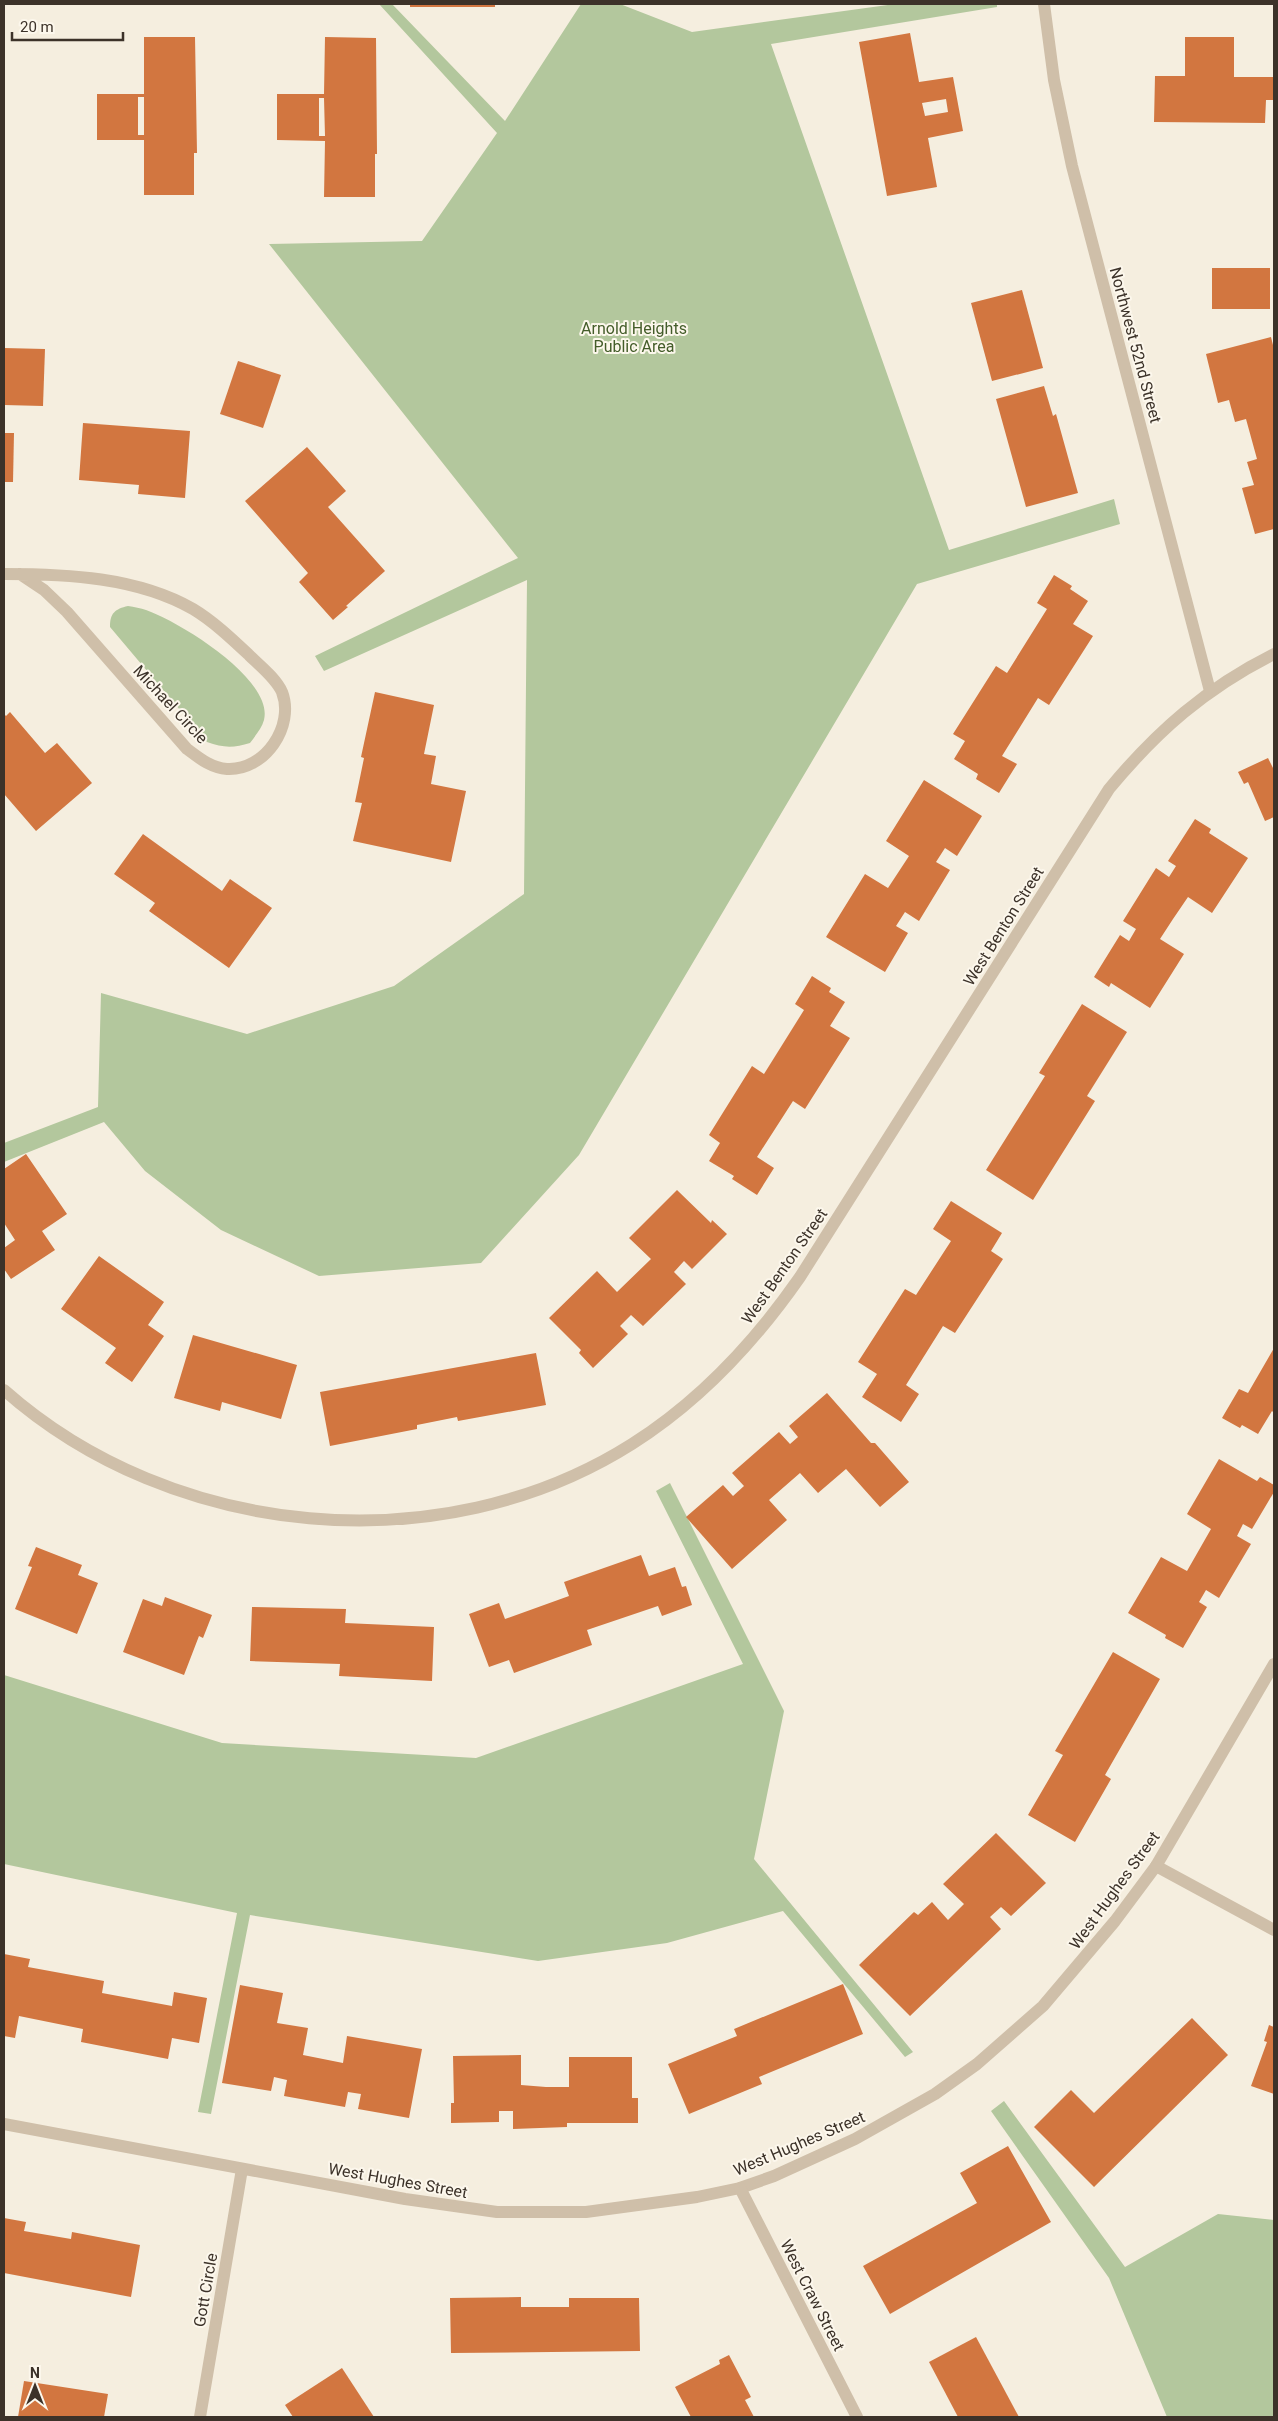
<svg xmlns="http://www.w3.org/2000/svg" width="1278" height="2421" font-family="Roboto,sans-serif">
<rect width="100%" height="100%" fill="#f5eedf"/>
<g fill="#b3c79d">
<polygon points="379,4 392,4 505,121 581,4 620,4 692,32 895,4 997,4 997,7 771,44 949,550 1114,499 1120,524 917,584 579,1155 481,1263 319,1276 221,1230 145,1171 104,1122 4,1162 4,1143 98,1107 101,993 247,1034 394,986 524,894 527,580 324,671 315,656 518,558 269,244 422,241 497,133"/>
<path d="M128,606C134,607 141,608 146,610C178,621 274,679 264,720C262,728 255,736 250,743C234,748 223,748 207,742L110,627C110,613 115,609 128,606Z"/>
<polygon points="670,1483 784,1711 754,1859 913,2052 905,2057 783,1911 667,1943 538,1961 250,1915 211,2114 198,2112 237,1913 4,1864 4,1675 222,1743 476,1758 743,1664 656,1491"/>
<polygon points="1004,2101 1125,2267 1218,2214 1274,2220 1274,2417 1167,2417 1109,2278 991,2111"/>
</g>
<g fill="#d27640" fill-rule="evenodd">
<rect x="410" y="4" width="85" height="3"/>
<path d="M910,33L919,82L953,77L963,131L928,138L937,187L887,196L859,42ZM946,99L948,112L925,116L922,103Z"/>
<path d="M144,37H195L197,153H194V195H144V140H97V94H144ZM138,97H144V135H138Z"/>
<path d="M325,37L376,38L377,154H375V197H324L325,141L277,140V94H324ZM319,98H324L325,136H319Z"/>
<polygon points="1185,37 1234,37 1234,77 1274,77 1274,100 1266,100 1265,123 1154,122 1155,76 1185,76"/>
<rect x="1212" y="268" width="58" height="41"/>
<polygon points="1022,290 1043,368 992,381 971,303"/>
<polygon points="1271,337 1274,349 1274,529 1255,534 1242,488 1254,485 1247,462 1257,459 1246,419 1235,422 1229,400 1218,403 1206,354"/>
<polygon points="4,348 45,349 43,406 4,405"/>
<polygon points="238,361 281,375 263,428 220,414"/>
<polygon points="1044,386 1053,416 1056,414 1078,493 1026,507 996,399"/>
<polygon points="83,423 190,431 185,498 138,494 139,485 79,480"/>
<polygon points="4,433 14,433 13,482 4,482"/>
<polygon points="307,447 346,491 328,507 385,571 346,606 348,607 333,620 299,582 308,573 245,501"/>
<polygon points="1054,575 1072,586 1070,589 1088,601 1073,624 1093,636 1049,705 1038,698 1002,756 1017,764 999,793 976,779 978,774 954,759 965,741 953,734 996,666 1007,673 1047,609 1037,603"/>
<polygon points="375,692 434,705 424,754 436,756 431,784 466,791 451,862 353,841 362,803 355,802 364,758 361,757"/>
<polygon points="10,712 45,753 57,743 92,783 36,831 4,794 4,714 6,716"/>
<polygon points="1268,758 1274,770 1274,817 1265,821 1248,782 1244,784 1238,772"/>
<polygon points="924,780 982,816 957,856 945,848 936,862 950,870 919,921 905,912 896,926 908,933 885,972 826,937 865,874 888,888 909,856 886,841"/>
<polygon points="1195,819 1211,829 1209,833 1248,858 1212,913 1188,897 1173,919 1160,939 1184,954 1150,1008 1111,983 1109,987 1094,977 1120,935 1129,941 1136,929 1123,921 1156,868 1169,877 1176,866 1168,861"/>
<polygon points="143,834 222,891 230,879 272,908 229,968 149,911 155,903 114,874"/>
<polygon points="812,976 831,988 829,992 845,1002 830,1026 850,1038 805,1109 793,1101 757,1157 774,1168 757,1195 732,1179 734,1176 709,1161 720,1143 709,1135 752,1066 764,1074 804,1010 795,1004"/>
<polygon points="1082,1004 1127,1032 1087,1096 1095,1101 1033,1200 986,1170 1045,1076 1039,1073"/>
<polygon points="26,1154 67,1214 42,1231 55,1250 11,1279 4,1269 4,1248 15,1240 4,1223 4,1169"/>
<polygon points="677,1190 711,1223 712,1220 727,1234 692,1269 684,1261 674,1272 686,1284 643,1326 631,1315 620,1326 628,1334 593,1368 579,1353 581,1350 549,1318 597,1271 617,1292 651,1259 629,1238"/>
<polygon points="951,1201 1002,1233 991,1251 1003,1259 955,1333 943,1326 906,1385 919,1394 901,1422 862,1397 877,1374 858,1362 905,1289 916,1295 951,1241 933,1229"/>
<polygon points="99,1256 164,1302 148,1325 164,1336 132,1382 105,1363 116,1348 61,1309"/>
<polygon points="193,1335 297,1365 281,1419 222,1402 220,1411 174,1398"/>
<polygon points="1274,1348 1274,1413 1272,1411 1258,1434 1242,1425 1240,1428 1222,1418 1239,1389 1248,1393"/>
<polygon points="536,1353 546,1405 458,1421 457,1417 417,1425 417,1429 330,1446 320,1392"/>
<polygon points="827,1393 871,1443 875,1443 909,1482 880,1507 846,1469 818,1493 800,1473 769,1500 787,1520 732,1569 686,1517 723,1485 733,1496 744,1486 732,1473 779,1432 790,1444 798,1437 789,1426"/>
<polygon points="1219,1459 1257,1481 1260,1477 1274,1485 1274,1492 1252,1529 1243,1524 1237,1536 1251,1544 1219,1598 1206,1590 1199,1602 1207,1607 1183,1648 1165,1638 1166,1635 1128,1613 1161,1557 1187,1571 1211,1529 1187,1514"/>
<polygon points="36,1547 82,1565 78,1575 98,1583 77,1634 15,1609 32,1567 28,1566"/>
<polygon points="641,1555 649,1576 675,1567 682,1587 686,1586 692,1605 662,1616 658,1606 587,1630 592,1645 514,1673 509,1660 489,1667 469,1614 499,1603 505,1619 569,1596 564,1582"/>
<polygon points="165,1597 212,1615 203,1638 199,1636 184,1675 123,1652 143,1599 162,1606"/>
<polygon points="252,1607 346,1609 345,1623 434,1627 432,1681 339,1676 340,1664 250,1661"/>
<polygon points="1113,1652 1160,1679 1105,1775 1111,1779 1075,1842 1028,1815 1063,1755 1055,1751"/>
<polygon points="996,1833 1046,1883 1011,1916 1001,1907 990,1917 1001,1929 910,2016 859,1965 914,1912 918,1915 932,1902 948,1920 964,1904 943,1884"/>
<polygon points="4,1954 30,1959 28,1967 104,1981 102,1993 172,2006 174,1992 207,1998 199,2043 172,2038 168,2059 81,2042 83,2029 19,2016 15,2038 4,2036"/>
<polygon points="843,1984 863,2034 759,2077 762,2084 689,2114 668,2064 737,2036 734,2029"/>
<polygon points="240,1985 283,1993 277,2023 308,2028 303,2055 343,2063 347,2036 422,2049 409,2118 358,2109 361,2094 348,2092 345,2107 284,2096 287,2080 274,2077 271,2091 222,2083"/>
<polygon points="1192,2018 1228,2055 1094,2187 1034,2127 1071,2090 1094,2113"/>
<polygon points="1269,2025 1274,2027 1274,2094 1251,2086 1267,2042 1264,2041"/>
<polygon points="521,2055 521,2085 546,2087 569,2087 569,2057 632,2057 632,2098 638,2098 638,2123 567,2123 567,2127 513,2129 513,2111 499,2111 499,2122 451,2123 451,2103 454,2103 453,2056"/>
<polygon points="1008,2146 1051,2222 890,2314 863,2266 977,2203 960,2173"/>
<polygon points="4,2218 26,2222 24,2231 71,2239 72,2232 140,2245 131,2297 4,2273"/>
<polygon points="521,2297 521,2307 569,2307 569,2298 639,2298 640,2351 451,2353 450,2298"/>
<polygon points="976,2337 1019,2417 958,2417 929,2362"/>
<polygon points="729,2355 751,2397 745,2400 754,2417 691,2417 675,2387 720,2364 719,2360"/>
<polygon points="342,2368 374,2417 293,2417 285,2405"/>
<polygon points="24,2381 108,2394 104,2417 18,2417"/>
</g>
<g fill="none" stroke-linecap="round" stroke-linejoin="round">
<g stroke="#cfbfa9" stroke-width="12">
<polyline points="1044,4 1054,80 1072,166 1210,691"/>
<path d="M4,574C67,574 137,577 193,609C213,621 232,639 249,655C259,665 276,678 282,692C295,726 265,771 227,769C211,768 199,758 187,749L67,612L44,590L20,574"/>
<path d="M4,1390C172,1539 441,1565 632,1444C700,1401 754,1343 800,1277L1109,789C1157,731 1206,688 1274,654"/>
<polyline points="1156,1866 1274,1930"/>
<polyline points="4,2124 405,2199 497,2212 586,2212 697,2197 740,2188 774,2176 855,2139 935,2094 977,2064 1043,2006 1115,1921 1156,1866 1274,1664"/>
<polyline points="740,2188 857,2417"/>
<polyline points="200,2417 242,2169"/>
</g>
</g>
<g text-anchor="middle" stroke-width="4" stroke-linejoin="round" paint-order="stroke">
<g font-size="16" fill="#445d2a" stroke="#fcf7ec">
<text x="634" y="334">Arnold Heights<tspan x="634" dy="18">Public Area</tspan></text>
</g>
<g font-size="16" fill="#3c3229" stroke="#fcf7ec">
<text transform="translate(1136 345) rotate(75)" y="6">Northwest 52nd Street</text>
<text transform="translate(171 704) rotate(47)" y="6">Michael Circle</text>
<text transform="translate(1003 926) rotate(-58)" y="6">West Benton Street</text>
<text transform="translate(784 1266) rotate(-55)" y="6">West Benton Street</text>
<text transform="translate(1114 1890) rotate(-54)" y="6">West Hughes Street</text>
<text transform="translate(799 2143) rotate(-23)" y="6">West Hughes Street</text>
<text transform="translate(398 2180) rotate(10)" y="6">West Hughes Street</text>
<text transform="translate(205 2290) rotate(-80)" y="6">Gott Circle</text>
<text transform="translate(813 2295) rotate(63)" y="6">West Craw Street</text>
</g>
</g>
<rect width="1278" height="2421" fill="none" stroke="#3c3229" stroke-width="10"/>
<g transform="translate(35 2386)" stroke="#fcf7ec" stroke-width="4" paint-order="stroke">
<path d="M0-4L9 19L0 12L-9 19Z" fill="#3c3229"/>
<text y="-8" font-size="14" font-weight="bold" text-anchor="middle" fill="#3c3229">N</text>
</g>
<path d="M12 32v8h111v-8" fill="none" stroke="#3c3229" stroke-width="2.5"/>
<text x="20" y="32" font-size="15" fill="#3c3229" stroke="#fcf7ec" stroke-width="4" paint-order="stroke">20 m</text>
</svg>
